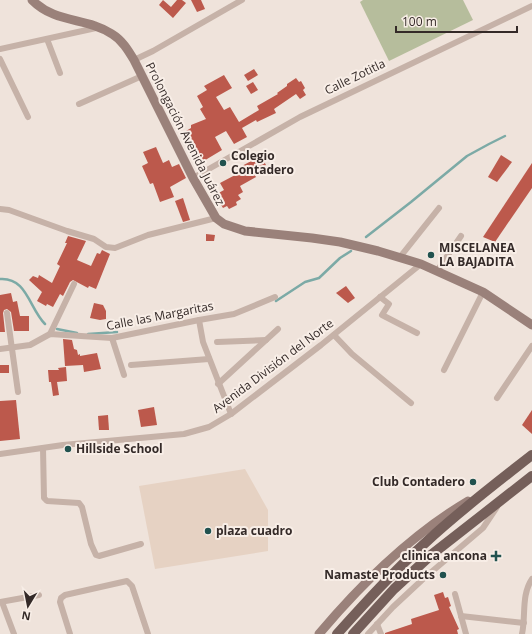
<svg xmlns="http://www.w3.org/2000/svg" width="532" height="634" font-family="'Open Sans',sans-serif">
<rect width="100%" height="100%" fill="#efe3db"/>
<polygon fill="#b6bd9c" points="363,0 463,0 473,20 389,61 360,2"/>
<polygon fill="#e6d2c3" points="245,469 268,510 268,551 155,569 139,486"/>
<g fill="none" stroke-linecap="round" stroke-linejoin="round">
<g stroke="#7caaa6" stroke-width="2.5">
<polyline points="366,237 411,202 467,156 489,144 505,136"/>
<path d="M0,279C27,277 29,308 45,324"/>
<polyline points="276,301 305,282 319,278 340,258 351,251"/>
<polyline points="57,329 77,333"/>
<polyline points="88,334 117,332"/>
</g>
</g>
<g fill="#bc594c">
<polygon points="163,0 171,7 177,0 182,0 186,3 173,18 159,5"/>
<polygon points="191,0 201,0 205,9 197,12"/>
<polygon points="254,69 258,75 248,81 244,75"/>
<polygon points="224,75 232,88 216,97 224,110 230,107 239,122 259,110 257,106 278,94 277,93 287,86 287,84 296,78 299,82 301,81 305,88 303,90 306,95 300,99 296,94 274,109 276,113 257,122 256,120 242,128 247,137 234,144 226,131 215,137 222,150 202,162 200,160 194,161 190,155 196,151 189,142 192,140 186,131 191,128 191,125 206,119 200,109 203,107 197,96 207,90 204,86"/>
<polygon points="253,82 258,90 251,94 246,86"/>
<polygon points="156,147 163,163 169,160 172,167 179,164 186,178 170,187 174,197 160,202 153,183 150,184 142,166 148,163 143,152"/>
<polygon points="501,155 512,162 497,182 488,177"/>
<polygon points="261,156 266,165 253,172 256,177 240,186 243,192 238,195 241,199 236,202 237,205 229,209 227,206 223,208 215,195 224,190 220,183 237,174 236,172 240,170 238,168"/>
<polygon points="532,163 532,188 495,242 483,237"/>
<polygon points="183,198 190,220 183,222 175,201"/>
<polygon points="206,234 215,235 214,241 206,241"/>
<polygon points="68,236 86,241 77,260 91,266 97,253 100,254 102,250 110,254 96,289 89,286 88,288 73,280 70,282 63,296 60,294 53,307 47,304 46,306 37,301 42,292 29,280 33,276 38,278 39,275 52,283 60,266 57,264 67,243 65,243"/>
<polygon points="346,286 355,298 348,303 336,293"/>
<polygon points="11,293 13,302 17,301 20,316 29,316 29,331 14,331 11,312 7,309 4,310 3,313 5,332 0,332 0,295"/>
<polygon points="94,303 103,305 106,311 106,319 100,320 90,318"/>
<polygon points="63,339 72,340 74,349 77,350 78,355 80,354 80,356 97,353 101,369 84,372 83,365 65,366"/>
<rect x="0" y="365" width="9" height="8"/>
<polygon points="66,367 67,381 57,382 59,395 53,396 51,382 49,382 48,370 59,370 58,368"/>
<polygon points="16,400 20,439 0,441 0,401"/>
<polygon points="154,407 157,425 141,427 138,410"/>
<polygon points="532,410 532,434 522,425"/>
<polygon points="108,415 109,430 99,430 98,416"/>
<polygon points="443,592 445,598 448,597 451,606 449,607 459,629 457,630 458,634 385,634 385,633 412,624 411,619 439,610 434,595"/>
</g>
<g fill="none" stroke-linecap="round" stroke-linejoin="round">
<g stroke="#c6b2a8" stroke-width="6">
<polyline points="47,39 60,73"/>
<polyline points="0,49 96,28"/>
<polyline points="0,59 28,117"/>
<polyline points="134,60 153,51 242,0"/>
<polyline points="79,104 142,76"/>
<polyline points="193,178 300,117 532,6"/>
<polyline points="0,209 9,210 67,231 94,239 106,247 115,248 148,235 216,218"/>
<polyline points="400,257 439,208"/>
<polyline points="437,271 461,236"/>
<polyline points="380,297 389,304 382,315 417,333"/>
<polyline points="7,313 18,392"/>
<polyline points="199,320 203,342 231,414"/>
<polyline points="50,334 74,284"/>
<polyline points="334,335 352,354 411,403"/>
<polyline points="112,338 124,375"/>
<polyline points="217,342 266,340"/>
<polyline points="0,349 30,345 50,334 112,338 199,320 234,314 275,297"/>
<polyline points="131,365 209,359"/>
<polyline points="444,370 483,292"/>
<polyline points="218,384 278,329"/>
<polyline points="497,398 532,346"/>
<polyline points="43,448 44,498 47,501 79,503 82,507 91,544 96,555 99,556 141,544"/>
<polyline points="0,454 63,445 184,434 209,427 231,414 321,345 421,264"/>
<polyline points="455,594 466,634"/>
<polyline points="0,602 39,595"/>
<polyline points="2,602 14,634"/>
<polyline points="461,616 524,623"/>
<polyline points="377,624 381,634"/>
<polyline points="70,634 60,602 61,598 65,595 127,581 132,586 148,634"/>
<polyline points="368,634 393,607 422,580 483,528 497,507"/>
<path d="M522,634C526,616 521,595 532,579"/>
</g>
<g stroke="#9a817a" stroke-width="9">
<path d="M32,0C56,24 86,17 112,34C122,40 128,50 134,60L193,178L216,218L224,224L245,231L312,238L340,242L378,251L421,264L483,292L532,325"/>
<path d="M319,634C361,584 411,535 468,501"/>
</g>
<g stroke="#755f5a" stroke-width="10">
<path d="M337,634C365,603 393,572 424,544C458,512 495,484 532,455"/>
<polyline points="353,634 394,589 431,555 532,476"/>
</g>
</g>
<g fill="#21524f" stroke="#f8eee7" stroke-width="1.5">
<circle cx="223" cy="163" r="4"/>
<circle cx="431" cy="255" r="4"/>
<circle cx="68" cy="449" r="4"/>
<circle cx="473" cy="482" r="4"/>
<circle cx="208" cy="531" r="4"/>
<path d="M494 550h4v4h4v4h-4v4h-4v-4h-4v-4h4z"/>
<circle cx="443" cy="575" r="4"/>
</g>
<g text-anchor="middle" stroke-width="4" stroke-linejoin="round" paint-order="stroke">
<g font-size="12" fill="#342a28" stroke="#f8eee7">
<text transform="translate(355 77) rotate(-26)" y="4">Calle Zotitla</text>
<text transform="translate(185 134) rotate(63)" y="4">Prolongación Avenida Juárez</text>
<text transform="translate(160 316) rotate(-11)" y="4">Calle las Margaritas</text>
<text transform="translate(273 366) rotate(-37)" y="4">Avenida División del Norte</text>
</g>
<g font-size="12" font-weight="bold" fill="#342a28" stroke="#f8eee7" text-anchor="start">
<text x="231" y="160">Colegio<tspan x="231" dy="14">Contadero</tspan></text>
<text x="439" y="252">MISCELANEA<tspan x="439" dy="14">LA BAJADITA</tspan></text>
<text x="76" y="453">Hillside School</text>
<text x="465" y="486" text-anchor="end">Club Contadero</text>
<text x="216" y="535">plaza cuadro</text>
<text x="487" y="560" text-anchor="end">clinica ancona</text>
<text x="435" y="579" text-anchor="end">Namaste Products</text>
</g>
</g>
<g transform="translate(28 606) rotate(190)" stroke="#f8eee7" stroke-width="3" paint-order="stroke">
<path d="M0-3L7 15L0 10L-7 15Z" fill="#342a28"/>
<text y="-6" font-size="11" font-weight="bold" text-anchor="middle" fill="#342a28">N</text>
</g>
<path d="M396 26v6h121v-6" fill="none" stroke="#342a28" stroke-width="2"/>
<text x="402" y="26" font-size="12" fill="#342a28" stroke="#f8eee7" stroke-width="3" paint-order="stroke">100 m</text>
</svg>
